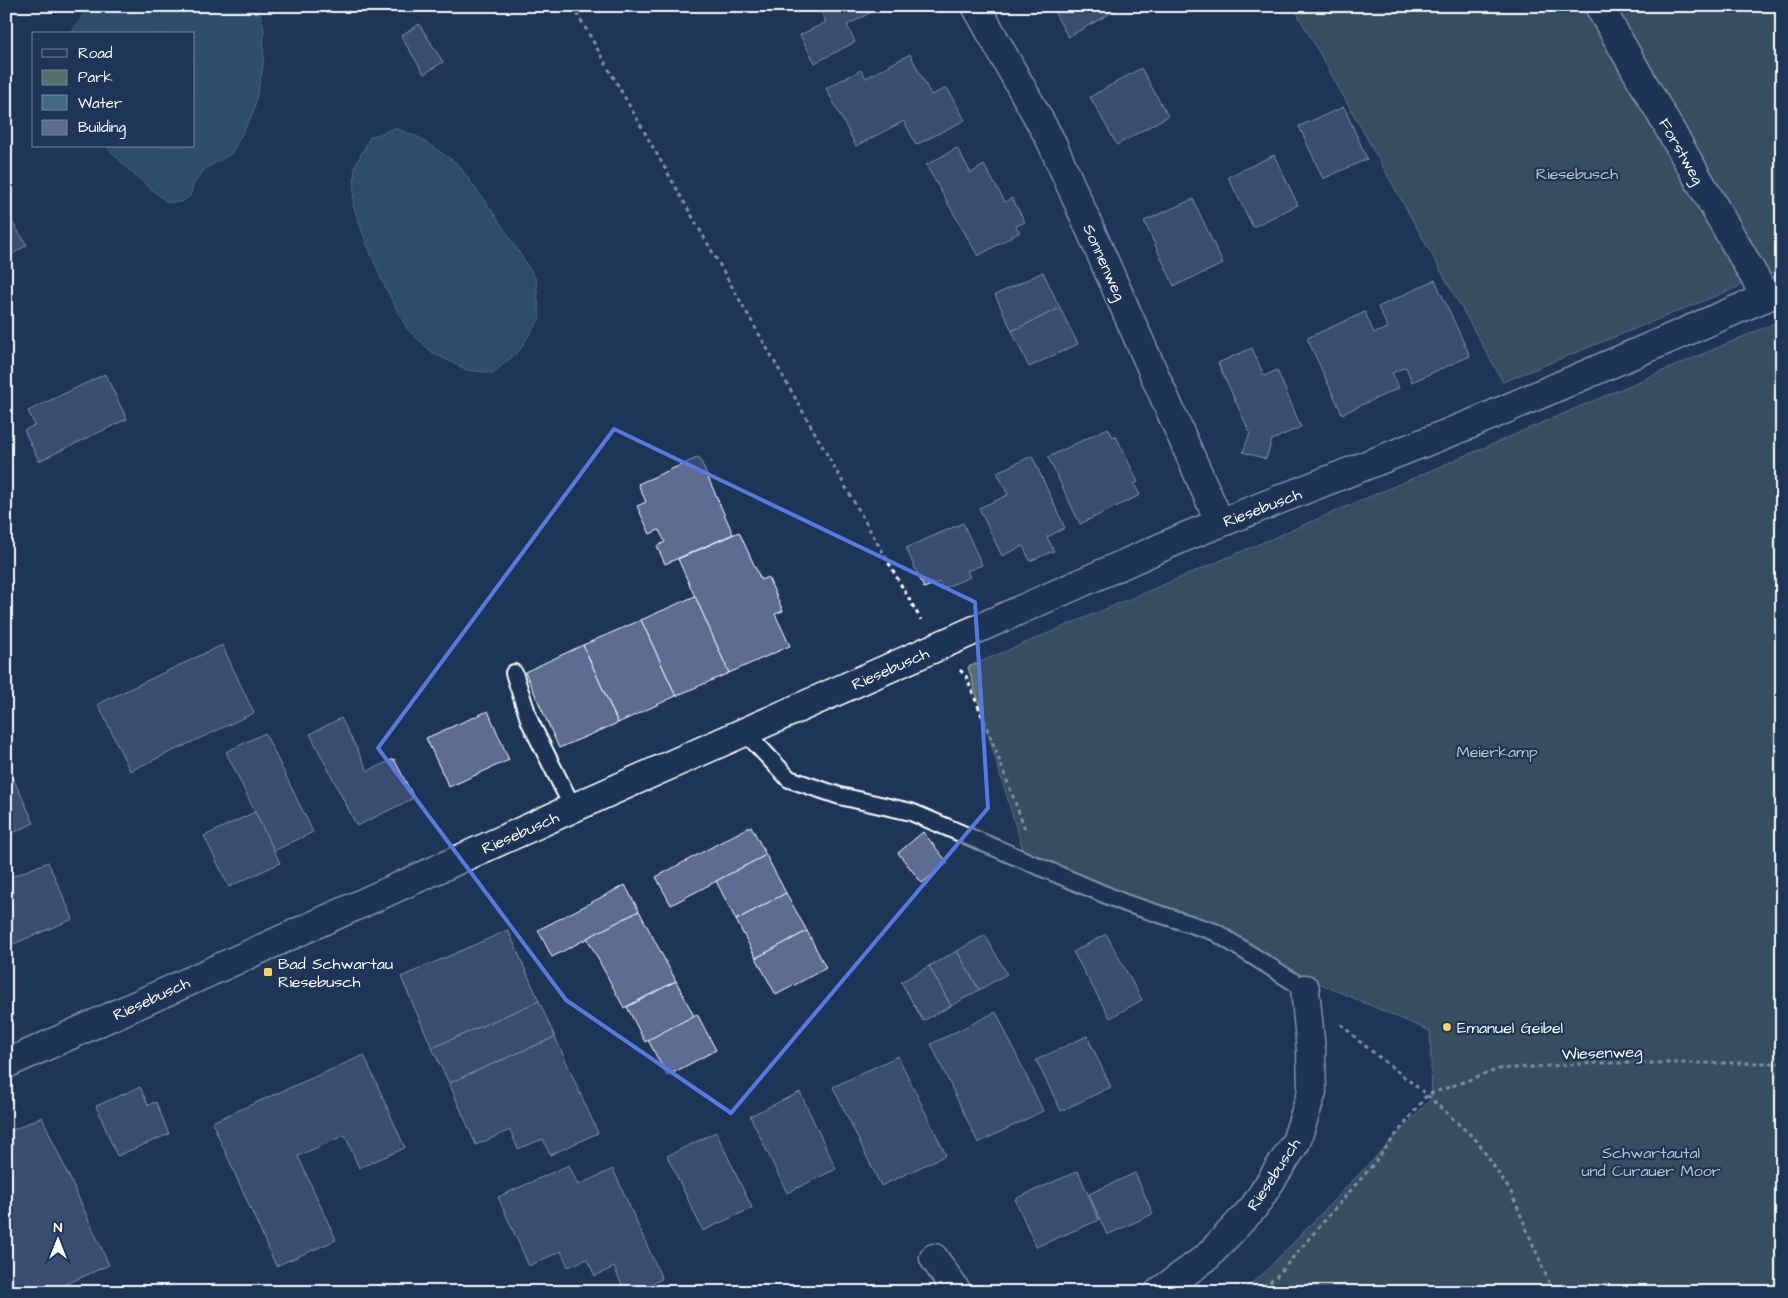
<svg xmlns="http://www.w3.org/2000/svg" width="1788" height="1298" font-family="'Architects Daughter',sans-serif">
<rect width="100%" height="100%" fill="#1d3557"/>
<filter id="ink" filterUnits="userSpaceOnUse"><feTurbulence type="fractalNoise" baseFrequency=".02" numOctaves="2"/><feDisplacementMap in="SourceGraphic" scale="10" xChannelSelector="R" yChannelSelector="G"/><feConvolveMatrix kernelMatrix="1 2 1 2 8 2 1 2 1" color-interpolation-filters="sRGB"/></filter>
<g filter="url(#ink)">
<g fill="#556f6c" stroke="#aab7b6">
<polygon points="1293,6 1782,6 1782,269 1503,382"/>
<polygon points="1782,320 1782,1292 1241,1292 1263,1274 1432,1098 1430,1031 1025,857 968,667 1210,565"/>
</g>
<g fill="#416a89" stroke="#8da6b8">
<polygon points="89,6 258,6 264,29 263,67 253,113 231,154 205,169 194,183 190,196 182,202 167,202 133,174 106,146 194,146 194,34 71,34"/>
<polygon points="395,128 418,137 458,164 497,218 536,279 540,318 519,351 493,373 467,370 433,353 407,329 383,283 364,237 353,205 355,166 370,137"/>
</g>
<g fill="#5b6c90" stroke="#fff">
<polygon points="818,6 883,6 847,25 855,42 815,63 800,35 826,22"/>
<polygon points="1051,6 1119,6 1120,8 1068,37"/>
<polygon points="419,24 443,62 424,74 401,36"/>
<polygon points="910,54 931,95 947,88 965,120 916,145 904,121 856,146 826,88 861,70 866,78"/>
<polygon points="1141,68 1168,116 1117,145 1090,97"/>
<polygon points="1344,107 1367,159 1323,179 1299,126"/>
<polygon points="957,148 971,173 984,165 1005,202 1012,198 1025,222 1016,226 1020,232 978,256 926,165"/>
<polygon points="1274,155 1298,205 1253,227 1228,177"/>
<polygon points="1193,199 1223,264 1174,286 1144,221"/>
<polygon points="6,212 27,245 6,258"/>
<polygon points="1043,272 1060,308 1012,331 995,295"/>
<polygon points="1435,280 1470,356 1412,382 1406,367 1392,373 1399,388 1342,414 1307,338 1365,312 1374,333 1388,328 1378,307"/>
<polygon points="1060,308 1078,344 1029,367 1012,331"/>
<polygon points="1252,348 1264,376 1277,370 1301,427 1272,440 1266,459 1243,452 1250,433 1218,363"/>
<polygon points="105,374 127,419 39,461 24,430 35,425 28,411"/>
<polygon points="1108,428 1113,437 1116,436 1138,482 1134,484 1140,495 1080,524 1048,457"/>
<polygon points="1032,456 1065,528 1047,537 1054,551 1030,561 1023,546 1002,556 979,508 1008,495 997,472"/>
<polygon points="699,457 733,534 665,564 657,546 665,542 659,530 650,534 637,506 646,502 638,484"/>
<polygon points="963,523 982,565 967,571 970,577 942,589 939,582 924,588 906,548"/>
<polygon points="739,532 761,580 768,577 783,611 775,614 790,646 729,673 678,559"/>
<polygon points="695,596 729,673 676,696 641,620"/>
<polygon points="641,620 676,696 618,723 583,645"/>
<polygon points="222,645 254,713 130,771 98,704"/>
<polygon points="583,645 618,723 559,748 525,672"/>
<polygon points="488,711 509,760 449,787 426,738"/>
<polygon points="341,718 368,771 394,759 414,798 357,826 310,734"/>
<polygon points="265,733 313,832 274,851 226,752"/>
<polygon points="11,774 34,823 6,836 6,776"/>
<polygon points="255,812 280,863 229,887 204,836"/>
<polygon points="751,826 766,855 671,905 656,877"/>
<polygon points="923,832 948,863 922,883 898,853"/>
<polygon points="766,855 786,893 736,920 716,881"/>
<polygon points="48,862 73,919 6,947 6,879"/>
<polygon points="625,885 639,911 552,957 538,930"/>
<polygon points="786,893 807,931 756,958 736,920"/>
<polygon points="639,911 676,981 624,1008 587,938"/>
<polygon points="508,930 539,1001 432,1048 401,977"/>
<polygon points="807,931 826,968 776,995 756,958"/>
<polygon points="1106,934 1142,1000 1110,1018 1073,952"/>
<polygon points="985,935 1007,974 979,990 957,951"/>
<polygon points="957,951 979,990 951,1006 929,966"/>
<polygon points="929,966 951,1006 923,1021 901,982"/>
<polygon points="676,981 694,1016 645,1042 627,1007"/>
<polygon points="539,1001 555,1037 449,1083 432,1048"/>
<polygon points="996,1012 1043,1111 978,1143 931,1044"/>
<polygon points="697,1014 716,1050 667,1076 648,1040"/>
<polygon points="1087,1036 1111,1087 1061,1111 1036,1060"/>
<polygon points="555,1037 598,1133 550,1155 543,1139 518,1149 510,1130 476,1145 449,1083"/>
<polygon points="364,1055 405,1148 359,1168 345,1135 298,1156 336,1240 276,1266 212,1122"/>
<polygon points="898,1056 946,1155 881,1186 833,1087"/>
<polygon points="140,1087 148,1105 156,1102 169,1134 117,1156 96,1106"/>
<polygon points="800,1092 836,1169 787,1193 750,1116"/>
<polygon points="42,1117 109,1265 48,1292 17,1292 6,1268 6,1133"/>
<polygon points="716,1132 752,1208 703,1231 667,1156"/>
<polygon points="569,1165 578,1185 613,1169 662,1279 634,1292 625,1292 614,1267 595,1276 587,1259 568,1267 561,1251 529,1266 498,1197"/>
<polygon points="1078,1171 1099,1220 1036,1247 1015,1199"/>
<polygon points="1135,1173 1153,1214 1107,1235 1089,1194"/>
</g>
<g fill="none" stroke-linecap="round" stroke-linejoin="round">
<defs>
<g id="service">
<polyline points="514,673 530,722 573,808"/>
<polyline points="745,732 789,779 840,796 911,812 1125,903 1215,932 1305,989"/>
</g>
<g id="minor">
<polyline points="976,6 1051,141 1220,523"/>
<polyline points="1599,6 1758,283 1764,298"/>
<polyline points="934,1258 957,1292"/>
<polyline points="1159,1292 1207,1257 1254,1207 1296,1142 1312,1092 1311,1050 1305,989"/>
</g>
<polyline id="secondary" points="6,1064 573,808 1187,536 1471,424 1782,290"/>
</defs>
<use href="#service" stroke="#fff" stroke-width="20"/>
<use href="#minor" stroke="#fff" stroke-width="31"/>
<use href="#secondary" stroke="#fff" stroke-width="31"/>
<g stroke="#fff" stroke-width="3" stroke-dasharray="4 4" stroke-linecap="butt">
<polyline points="573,6 921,620"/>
<polyline points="960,670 966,676 996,751 1026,832"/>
<polyline points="1341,1024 1359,1041 1427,1095 1477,1141 1511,1192 1553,1292"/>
<polyline points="1257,1292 1276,1277 1371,1167 1427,1095 1499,1069 1597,1063 1782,1063"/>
</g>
<use href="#service" stroke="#1d3557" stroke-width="16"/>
<use href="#minor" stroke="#1d3557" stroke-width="28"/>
<use href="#secondary" stroke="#1d3557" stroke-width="28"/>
</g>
</g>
<path d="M0 0H1788V1298H0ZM614,429L975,602L988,808L731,1113L566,1000L378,748Z" fill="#1d3557" fill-opacity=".55" fill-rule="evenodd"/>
<path fill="none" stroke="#567ae2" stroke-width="4" stroke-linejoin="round" d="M614,429L975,602L988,808L731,1113L566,1000L378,748Z"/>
<g fill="#ffd166" stroke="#1d3557" stroke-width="2">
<rect x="263" y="967" width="10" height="10" rx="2.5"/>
<circle cx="1447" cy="1027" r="5"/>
</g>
<g text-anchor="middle" stroke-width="4.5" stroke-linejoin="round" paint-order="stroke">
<g font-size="16" fill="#fff" stroke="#1d3557">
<text transform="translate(1682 151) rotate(60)" y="6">Forstweg</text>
<text transform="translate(1105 262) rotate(66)" y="6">Sonnenweg</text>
<text transform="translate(1262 507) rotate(-21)" y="6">Riesebusch</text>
<text transform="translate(890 668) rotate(-24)" y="6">Riesebusch</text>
<text transform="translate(520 832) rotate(-24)" y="6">Riesebusch</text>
<text transform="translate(151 998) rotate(-25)" y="6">Riesebusch</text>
<text transform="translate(1602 1052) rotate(-2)" y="6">Wiesenweg</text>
<text transform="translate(1273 1174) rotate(-57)" y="6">Riesebusch</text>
</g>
<g font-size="16" fill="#bbc5c4" stroke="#1d3557">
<text x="1577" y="179">Riesebusch</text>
<text x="1497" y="757">Meierkamp</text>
<text x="1651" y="1158">Schwartautal<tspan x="1651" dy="18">und Curauer Moor</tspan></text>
</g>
<g font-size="16" fill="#fff" stroke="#1d3557" text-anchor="start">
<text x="278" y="969">Bad Schwartau<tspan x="278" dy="18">Riesebusch</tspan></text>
<text x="1457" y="1033">Emanuel Geibel</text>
</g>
</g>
<rect width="1788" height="1298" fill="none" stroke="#1d3557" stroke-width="25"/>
<rect x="12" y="12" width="1763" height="1273" fill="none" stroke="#fff" stroke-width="2" filter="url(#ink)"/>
<rect x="32" y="32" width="162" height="115" fill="#1d3557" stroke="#77869a"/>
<rect x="42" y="49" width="25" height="8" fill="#1d3557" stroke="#77869a"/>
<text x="78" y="58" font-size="15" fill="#ffffff">Road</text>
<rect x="42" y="70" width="25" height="15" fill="#556f6c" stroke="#77869a"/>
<text x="78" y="82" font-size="15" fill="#ffffff">Park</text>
<rect x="42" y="95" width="25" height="15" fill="#416a89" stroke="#77869a"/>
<text x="78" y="108" font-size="15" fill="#ffffff">Water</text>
<rect x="42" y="120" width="25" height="15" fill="#5b6c90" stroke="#77869a"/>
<text x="78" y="132" font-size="15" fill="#ffffff">Building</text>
<g transform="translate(58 1240)" stroke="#1d3557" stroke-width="4" paint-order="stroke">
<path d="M0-4L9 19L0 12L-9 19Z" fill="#ffffff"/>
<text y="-8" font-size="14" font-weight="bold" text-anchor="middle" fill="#ffffff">N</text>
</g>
</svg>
